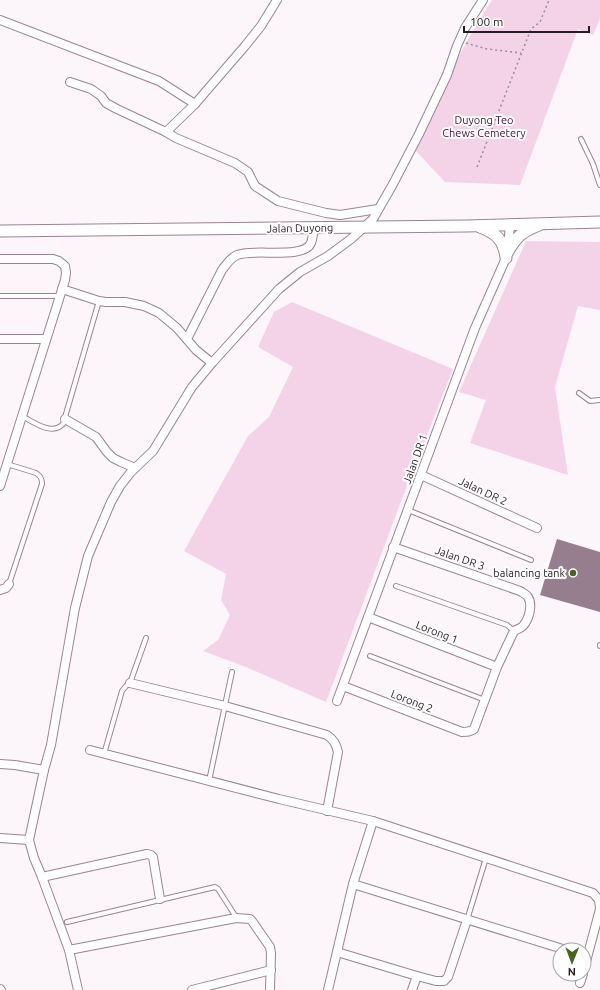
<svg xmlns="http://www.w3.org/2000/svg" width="600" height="990" font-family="Ubuntu,sans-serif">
<rect width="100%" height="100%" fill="#fcf6fa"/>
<g fill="#f4d3e9">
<path d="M492,0H600V19L593,35L578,29L520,185L445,182L413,148C438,98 461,47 492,0Z"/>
<polygon points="526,241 600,242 600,310 578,306 555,387 568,475 470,443 486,400 459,392"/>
<polygon points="292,302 453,369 403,496 326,702 246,667 203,651 218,640 230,615 221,600 226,574 184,551 248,436 269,417 293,367 258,347 274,312"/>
</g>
<polygon fill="#967e8e" points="557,539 600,552 600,612 540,595"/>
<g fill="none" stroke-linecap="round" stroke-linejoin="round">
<defs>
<g id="lane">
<polyline points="581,139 593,164 600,185"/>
<polyline points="0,296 60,296"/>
<polyline points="579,393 590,401 600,400"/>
<path d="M22,416C33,422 52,436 63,424L99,301"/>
<path d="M7,464L36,473C41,476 42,479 42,484L9,584"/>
<polyline points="408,510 531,560"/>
<polyline points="396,586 507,625 514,631"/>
<polyline points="600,646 600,645"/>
<polyline points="370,656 485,700"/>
<polyline points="104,754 122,691 126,686 130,683 146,638"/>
<polyline points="209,781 232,672"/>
<polyline points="467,920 486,858"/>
<polyline points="67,922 215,887 218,889 236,917"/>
</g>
<g id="street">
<polyline points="0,20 159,81 195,104"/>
<polyline points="70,82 91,89 101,96 106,103 117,109 166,132 176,138 235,163 248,172 255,186 278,201 326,213 340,215 378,209"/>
<polyline points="166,132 195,104 245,46 261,26 277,0"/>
<polyline points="0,259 53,259 59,261 65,266 66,273 65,280 0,486"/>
<polyline points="62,289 99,301 106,302 125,302 144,306 159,313 177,328 196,350 212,363"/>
<polyline points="0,339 46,339"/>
<path d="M187,339L222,270C226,265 230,258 237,255C253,248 304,260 311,243C313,238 313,232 314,227"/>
<polyline points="65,419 96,437 107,452 113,458 121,462 135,468"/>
<polyline points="421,475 537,528"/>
<polyline points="0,590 6,588 9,584"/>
<polyline points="368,617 497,667"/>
<path d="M130,683L225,706L327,735C334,740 336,744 338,752L327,811"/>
<path d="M343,686L462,732C467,732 470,732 474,729L497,667L514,631C518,629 521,628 523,626C529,619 533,605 528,597C527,595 523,593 520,591L393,547"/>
<polyline points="337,701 475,328 506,258 508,247 510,224"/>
<polyline points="90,750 279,799 373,821 593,893 599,900 600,908"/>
<polyline points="0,764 15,765 44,770"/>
<polyline points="0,838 29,840"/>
<polyline points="42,877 147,854 151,855 153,857 160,899"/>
<polyline points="353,884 566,950"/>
<polyline points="69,950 236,918 250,919 252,921 270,947 271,953 270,990"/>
<polyline points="337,952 417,976 436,981 444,981 448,977 467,920"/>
<polyline points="584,969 600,909"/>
<polyline points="580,983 583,974"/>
<polyline points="0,989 1,990"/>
<polyline points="78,990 69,950 42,877 34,858 29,840 44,770 51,745 75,608 88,556 111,502 120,486 131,472 153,451 192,387 212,363 279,289 300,272 328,256 351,239 373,219 393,184 419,134 447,75 457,46 465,28 483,0"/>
<polyline points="192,990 271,970"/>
<polyline points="328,990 353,884 373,821"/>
<polyline points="412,990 417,976"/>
</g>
<g id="secondary">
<path d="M480,227C496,233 504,240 506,258"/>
<polyline points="0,231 467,226 600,222"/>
<path d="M507,253C516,237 521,232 539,225"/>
</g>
</defs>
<use href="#lane" stroke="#9c8393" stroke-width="6"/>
<use href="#street" stroke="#9c8393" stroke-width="10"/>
<use href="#secondary" stroke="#9c8393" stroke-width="13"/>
<g stroke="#978f95" stroke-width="1.5" stroke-dasharray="2 3" stroke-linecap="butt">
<polyline points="466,43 487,49 521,53"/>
<polyline points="477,167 531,29 540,22 549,0"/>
</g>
<use href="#lane" stroke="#fff" stroke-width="4"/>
<use href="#street" stroke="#fff" stroke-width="8"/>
<use href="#secondary" stroke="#fff" stroke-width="11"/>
</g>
<circle fill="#48661b" stroke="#fff" stroke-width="1.5" cx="573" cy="573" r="4"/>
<g text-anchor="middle" stroke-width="4" stroke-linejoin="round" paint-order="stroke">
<g font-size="11" fill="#490e3b" stroke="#fff">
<text x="484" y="124">Duyong Teo<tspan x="484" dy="13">Chews Cemetery</tspan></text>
</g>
<g font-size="11" fill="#261c23" stroke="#fff">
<text transform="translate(300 228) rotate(-1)" y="4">Jalan Duyong</text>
<text transform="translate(415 459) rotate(-70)" y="4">Jalan DR 1</text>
<text transform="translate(483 491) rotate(25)" y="4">Jalan DR 2</text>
<text transform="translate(460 558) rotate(19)" y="4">Jalan DR 3</text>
<text transform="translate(437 632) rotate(21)" y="4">Lorong 1</text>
<text transform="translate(412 701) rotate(21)" y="4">Lorong 2</text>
</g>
<g font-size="11" fill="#261c23" stroke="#fff" text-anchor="end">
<text x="565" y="577">balancing tank</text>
</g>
</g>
<g transform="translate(572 962) rotate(181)"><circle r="19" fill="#ffffff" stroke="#a8a4a7"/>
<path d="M0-3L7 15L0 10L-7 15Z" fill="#48661b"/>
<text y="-6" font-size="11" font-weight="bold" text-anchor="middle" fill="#261c23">N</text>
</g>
<path d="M464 26v6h125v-6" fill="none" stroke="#261c23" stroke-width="2"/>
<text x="470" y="26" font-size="12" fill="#261c23" stroke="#ffffff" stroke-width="3" paint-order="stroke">100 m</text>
</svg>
